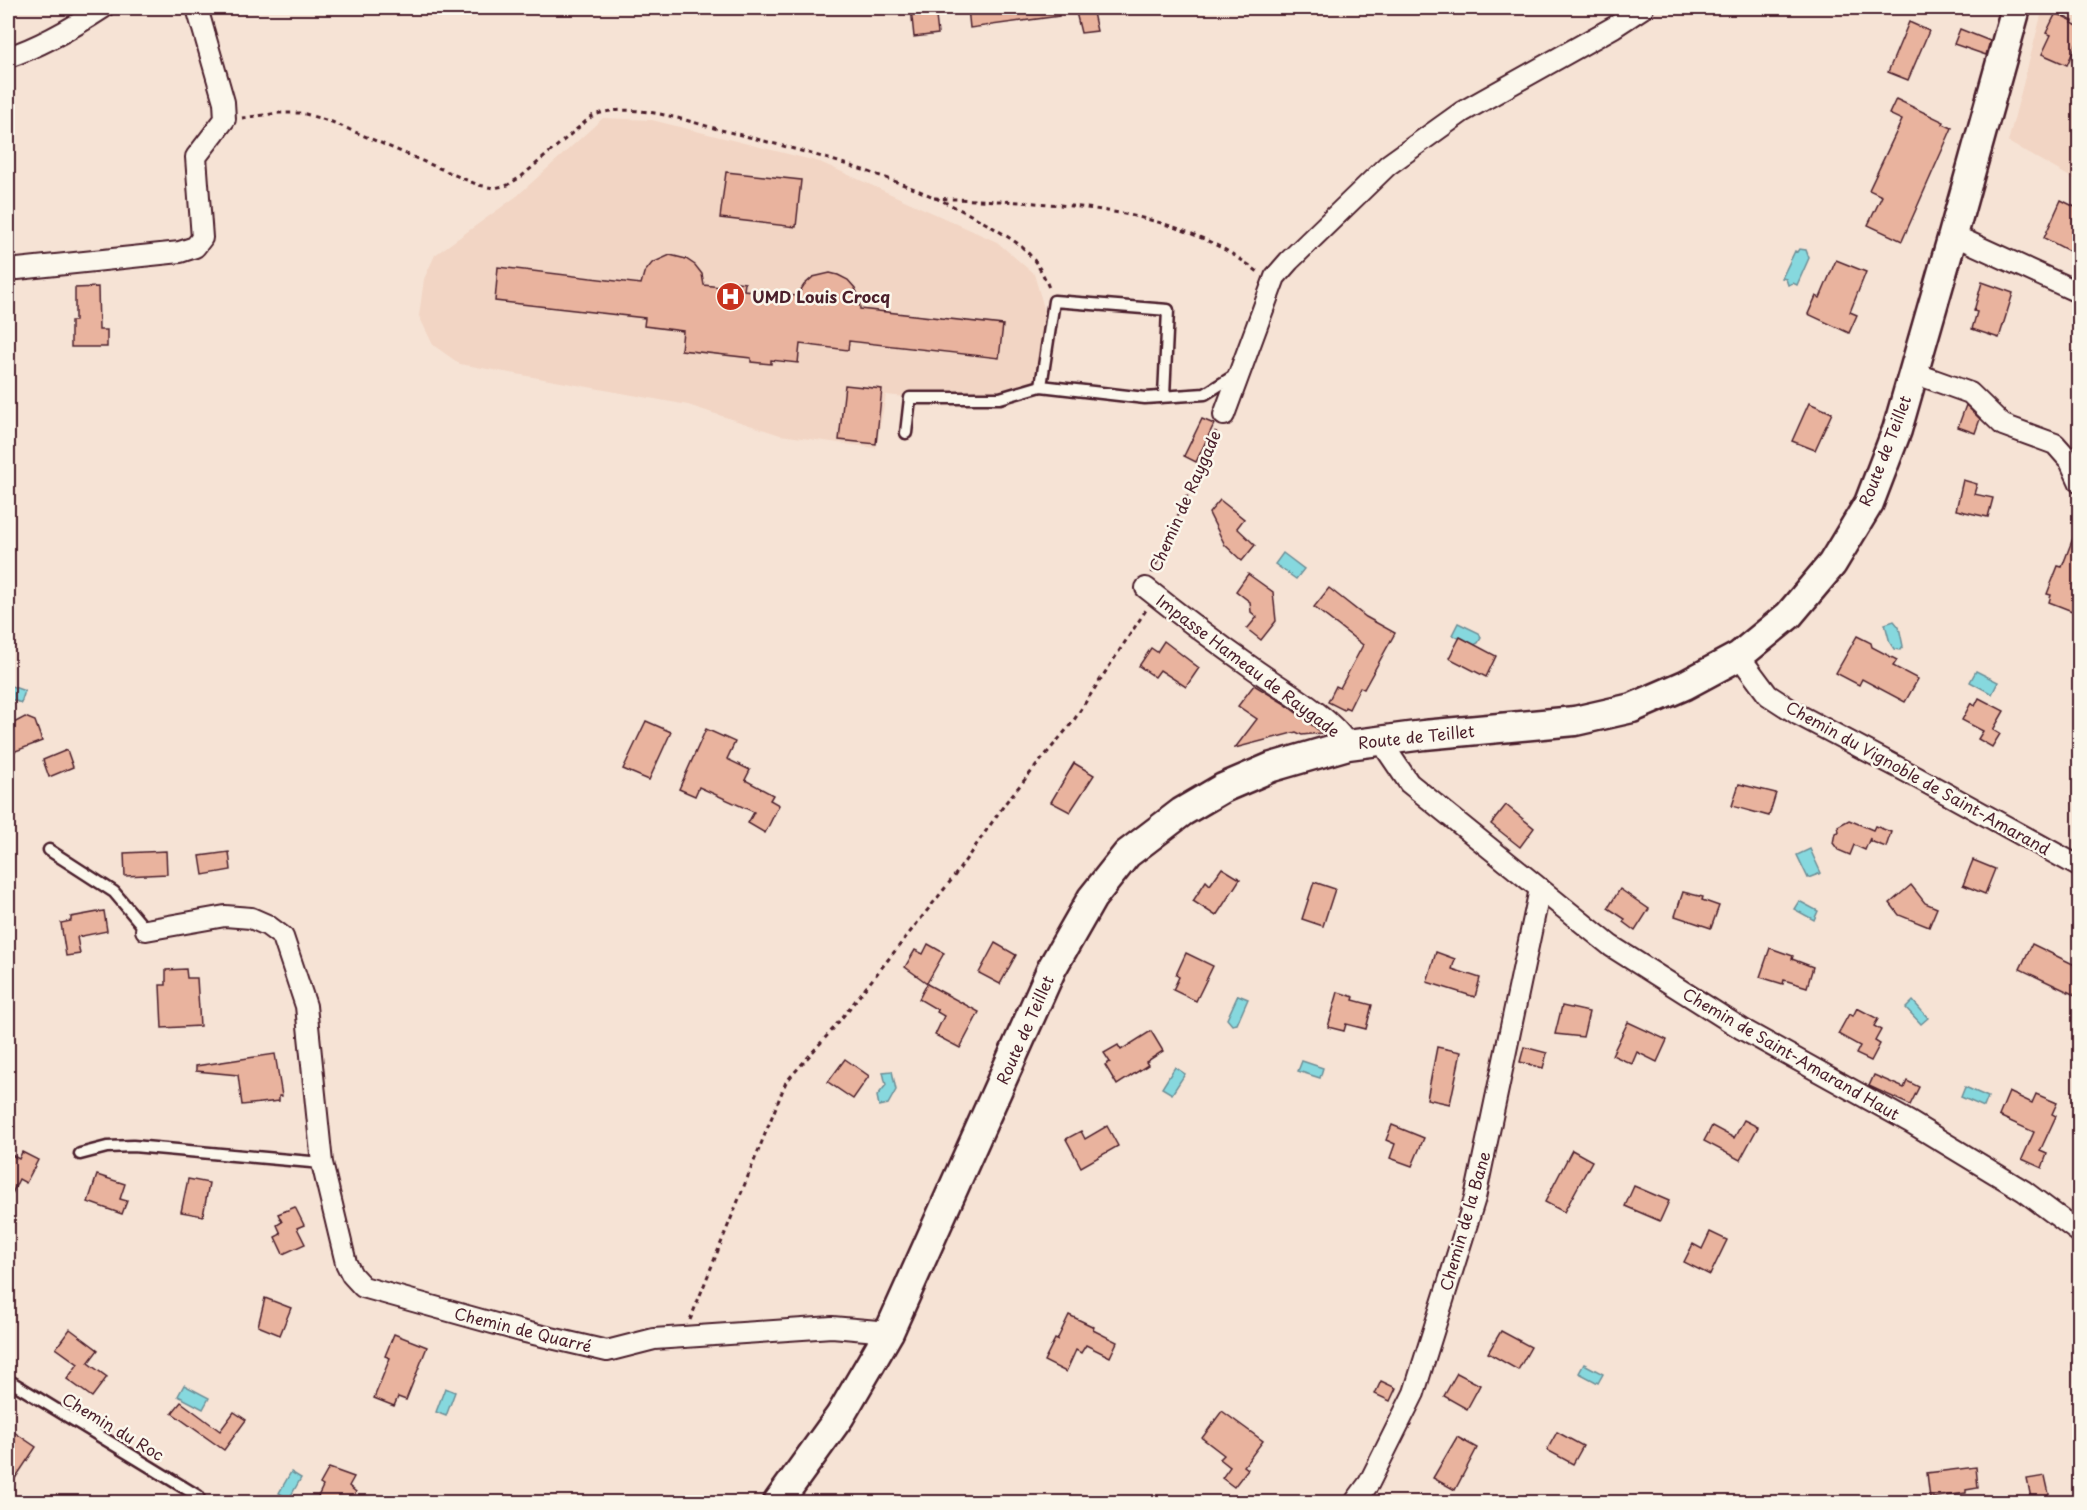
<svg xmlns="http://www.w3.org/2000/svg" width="2087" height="1510" font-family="'Playpen Sans',sans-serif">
<rect width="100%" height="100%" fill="#f6e3d5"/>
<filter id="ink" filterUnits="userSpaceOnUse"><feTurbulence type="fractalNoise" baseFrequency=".0167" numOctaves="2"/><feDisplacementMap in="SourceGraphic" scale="12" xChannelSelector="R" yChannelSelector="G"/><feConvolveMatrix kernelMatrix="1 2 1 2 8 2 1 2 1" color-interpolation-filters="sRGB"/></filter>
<g filter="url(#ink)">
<g fill="#f2d5c4">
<polygon points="2043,8 2079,8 2079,182 2008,142"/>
<polygon points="603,118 652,120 820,162 997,242 1034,274 1046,315 1044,343 1035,386 1013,399 977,404 886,395 876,448 780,435 688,405 460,364 433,345 419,316 424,279 435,255 517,196"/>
</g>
<g fill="#86d8de" stroke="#6e8e96" stroke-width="1.5">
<polygon points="1799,249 1806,250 1809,258 1797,285 1793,283 1788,285 1786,279 1782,278 1795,251 1797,252"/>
<polygon points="1283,553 1304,569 1296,579 1275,564"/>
<polygon points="1894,621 1899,627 1903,646 1900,650 1894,649 1890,643 1885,624"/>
<polygon points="1458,623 1479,633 1481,638 1478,643 1474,645 1452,635"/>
<polygon points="1976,671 1998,682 1992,694 1970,682"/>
<polygon points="8,685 25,691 21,703 8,698"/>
<polygon points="1810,849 1821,873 1808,878 1797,855"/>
<polygon points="1799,901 1818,911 1814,920 1794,909"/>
<polygon points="1238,995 1248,999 1237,1024 1232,1025 1227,1019"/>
<polygon points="1913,1001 1928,1018 1921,1024 1906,1008"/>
<polygon points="1302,1061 1323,1068 1320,1078 1298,1071"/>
<polygon points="1175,1067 1185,1074 1172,1094 1162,1088"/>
<polygon points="892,1071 896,1090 888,1104 879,1106 877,1096 886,1085 883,1072"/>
<polygon points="1965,1087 1988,1097 1984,1107 1961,1097"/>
<polygon points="1584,1364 1603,1374 1598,1383 1579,1373"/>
<polygon points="184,1385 209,1398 203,1409 178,1396"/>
<polygon points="445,1388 455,1392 446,1416 436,1412"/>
<polygon points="291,1472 301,1478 289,1499 279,1493"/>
</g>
<g fill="#e9b39e" stroke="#4a1f2b" stroke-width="1.5">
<polygon points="911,8 935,8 938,34 914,37"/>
<polygon points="968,8 1058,8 1059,16 970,28"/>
<polygon points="1075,8 1092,8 1097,31 1081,33"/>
<polygon points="2056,13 2073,21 2072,23 2079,27 2079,38 2067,65 2042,54 2051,35 2046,33"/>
<polygon points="1909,22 1929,31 1908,80 1888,72"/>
<polygon points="1960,29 1990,41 1986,55 1954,44"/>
<polygon points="1896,99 1944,122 1943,124 1952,128 1902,241 1868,225 1882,196 1869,190 1902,120 1889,114"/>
<polygon points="726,172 801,180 796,227 720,218"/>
<polygon points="2061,200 2079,209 2079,234 2071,252 2044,238"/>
<polygon points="670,255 686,259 695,265 702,274 704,285 728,288 729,281 745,283 744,290 797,296 804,285 813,277 830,273 838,275 848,280 855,288 859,297 860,309 1003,325 999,358 849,341 848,350 800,344 798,363 771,360 771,364 751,362 751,358 681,350 683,331 644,326 645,318 495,301 498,267 641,284 644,273 652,263"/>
<polygon points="1836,260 1866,272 1850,312 1857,315 1849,333 1808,314 1816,296 1820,298"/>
<polygon points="1982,282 2013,293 1999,338 1972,329 1977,312 1974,311"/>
<polygon points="98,287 99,330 107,330 107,347 71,347 71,321 75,321 75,288"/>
<polygon points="845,385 882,389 876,444 839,440"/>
<polygon points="1809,403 1832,413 1815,450 1792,441"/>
<polygon points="1966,405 1980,419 1975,433 1958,427"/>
<polygon points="1202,419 1214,424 1196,462 1184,456"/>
<polygon points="1963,480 1977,484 1974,494 1993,498 1988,517 1956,510"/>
<polygon points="1220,500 1244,519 1237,528 1255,545 1242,561 1225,545 1209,513"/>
<polygon points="2078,525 2079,594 2072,611 2049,602 2051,595 2047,594 2058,566 2062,567"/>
<polygon points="1248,574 1273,592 1276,621 1261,640 1247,629 1257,617 1251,612 1250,602 1236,591"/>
<polygon points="1329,588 1366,617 1395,633 1364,689 1360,687 1349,709 1345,707 1344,710 1328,702 1336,686 1340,688 1363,645 1314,607"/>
<polygon points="1857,636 1871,643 1872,647 1897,660 1893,666 1918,679 1905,702 1862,679 1859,685 1836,673"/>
<polygon points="1460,637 1496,656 1486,677 1449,658"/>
<polygon points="1164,641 1199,668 1186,687 1160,670 1155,677 1139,666 1151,648 1157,652"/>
<polygon points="1254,685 1285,704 1322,733 1302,735 1296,732 1235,748 1257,719 1238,706"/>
<polygon points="1979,698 2004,711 1993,730 2000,734 1992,747 1978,739 1983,731 1962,720 1971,703 1975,706"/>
<polygon points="25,717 35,721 42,741 8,754 8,726"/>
<polygon points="646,721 671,732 649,780 623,769"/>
<polygon points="706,729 735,742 727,759 750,770 745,780 773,795 770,800 779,805 765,833 748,823 754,812 699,787 695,796 679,789"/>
<polygon points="67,750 73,767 49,777 43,760"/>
<polygon points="1074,763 1094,775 1070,812 1051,802"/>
<polygon points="1739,784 1776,793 1769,816 1732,806"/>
<polygon points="1506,805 1534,828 1520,847 1491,824"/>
<polygon points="1849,820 1873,830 1875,826 1891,832 1886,847 1870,841 1870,838 1865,850 1854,845 1850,855 1838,850 1833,843 1835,833 1839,832 1838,826"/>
<polygon points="166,851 167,874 125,876 124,853"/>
<polygon points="229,852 231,870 203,875 200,856"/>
<polygon points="1973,860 1995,869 1985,894 1963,885"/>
<polygon points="1222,868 1240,879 1216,916 1193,901 1206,881 1210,885"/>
<polygon points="1314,882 1335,889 1323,926 1302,919"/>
<polygon points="1911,885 1925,903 1937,908 1929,927 1899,915 1890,903"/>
<polygon points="1620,889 1649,909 1635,931 1623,922 1625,919 1608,908"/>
<polygon points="1683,892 1703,897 1702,900 1719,906 1711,928 1675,916"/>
<polygon points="104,911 107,931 77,937 80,954 66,956 61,923 71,921 71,917"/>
<polygon points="995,943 1016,955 1000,984 979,973"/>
<polygon points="928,944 944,953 927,983 905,967 915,950 923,954"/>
<polygon points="2032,944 2079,967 2079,997 2020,969"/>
<polygon points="1770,948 1793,956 1792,959 1813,967 1807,987 1784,980 1783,984 1760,977"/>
<polygon points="1436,952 1455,959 1452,969 1480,978 1475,997 1427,982"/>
<polygon points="1186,953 1213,966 1196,1001 1173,990 1179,977 1176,975"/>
<polygon points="186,969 187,978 197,978 200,1026 162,1028 160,985 166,985 166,970"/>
<polygon points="927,984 979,1012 960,1048 935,1035 944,1016 937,1012 938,1010 919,999"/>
<polygon points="1338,992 1354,997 1353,1000 1372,1005 1366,1029 1346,1024 1344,1031 1328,1027"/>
<polygon points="1562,1006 1589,1012 1583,1037 1555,1034"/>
<polygon points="1857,1008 1878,1019 1874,1026 1881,1030 1875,1041 1880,1044 1871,1061 1856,1054 1860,1046 1838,1034 1849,1014 1853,1016"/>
<polygon points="1628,1022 1667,1040 1657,1062 1637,1052 1632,1064 1612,1055"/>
<polygon points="1151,1031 1163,1051 1146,1062 1148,1065 1117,1085 1105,1065 1110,1062 1104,1053 1118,1045 1121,1050"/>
<polygon points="1437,1047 1461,1052 1450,1104 1427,1099"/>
<polygon points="1524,1047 1547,1053 1543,1068 1520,1062"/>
<polygon points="275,1054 282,1096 279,1096 279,1101 242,1105 238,1075 196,1071 196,1066"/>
<polygon points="845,1059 869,1076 853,1099 828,1082"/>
<polygon points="1874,1075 1904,1088 1907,1081 1919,1087 1910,1105 1869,1086"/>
<polygon points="2009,1092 2032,1103 2036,1094 2057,1103 2052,1114 2056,1116 2040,1151 2047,1154 2042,1168 2022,1159 2034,1132 1999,1116"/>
<polygon points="1744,1120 1758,1127 1740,1160 1704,1141 1712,1126 1734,1138"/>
<polygon points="1392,1125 1424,1138 1412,1166 1390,1158 1395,1144 1386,1140"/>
<polygon points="1107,1126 1118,1146 1081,1167 1066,1139 1081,1131 1085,1139"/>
<polygon points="1572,1150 1592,1161 1564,1212 1545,1202"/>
<polygon points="22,1152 38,1160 26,1183 19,1179 8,1202 8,1153 19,1159"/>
<polygon points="97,1175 125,1184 120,1199 127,1201 122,1214 88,1202"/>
<polygon points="188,1179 209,1183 203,1216 181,1212"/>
<polygon points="1634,1186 1669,1201 1660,1221 1625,1206"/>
<polygon points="295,1207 304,1225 297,1228 305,1244 283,1254 275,1237 281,1234 277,1225 282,1222 278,1214"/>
<polygon points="1710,1232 1727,1240 1710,1275 1684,1262 1693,1244 1702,1249"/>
<polygon points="265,1298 291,1308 280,1335 258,1326"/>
<polygon points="1069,1315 1094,1327 1093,1330 1117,1342 1110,1357 1086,1345 1081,1353 1076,1350 1066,1372 1044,1361 1055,1339 1057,1340"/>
<polygon points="70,1329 98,1350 88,1363 107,1377 92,1397 67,1379 78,1364 56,1348"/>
<polygon points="1501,1331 1531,1347 1518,1370 1488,1353"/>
<polygon points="394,1334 427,1347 406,1400 398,1397 394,1406 374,1398 390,1358 385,1356"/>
<polygon points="1457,1373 1480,1385 1467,1409 1444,1396"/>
<polygon points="1381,1381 1396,1388 1390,1401 1375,1394"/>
<polygon points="181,1402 220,1431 234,1412 246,1420 224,1450 172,1413"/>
<polygon points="1222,1411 1263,1441 1244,1466 1248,1469 1234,1487 1222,1478 1230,1467 1220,1459 1224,1455 1202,1438"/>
<polygon points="8,1428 36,1447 8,1489"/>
<polygon points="1557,1432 1583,1446 1573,1464 1547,1450"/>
<polygon points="1457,1437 1477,1448 1455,1490 1433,1478"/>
<polygon points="1976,1467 1978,1488 1966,1490 1966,1493 1930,1498 1927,1473"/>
<polygon points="329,1468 354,1477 349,1486 356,1492 350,1503 315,1503 323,1486 320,1484"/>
<polygon points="2045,1476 2051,1503 2032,1503 2027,1479"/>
</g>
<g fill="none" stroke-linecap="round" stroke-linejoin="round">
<defs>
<g id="lane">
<polyline points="1041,386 1054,301 1168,310 1164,396"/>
<polyline points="906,433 910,398 1000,398 1041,386 1145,398 1205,394 1237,374"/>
<polyline points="49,850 114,892 146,930"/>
<polyline points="80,1154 107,1147 133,1146 322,1163"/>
<polyline points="8,1380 198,1496 200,1502"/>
</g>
<g id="street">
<path d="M8,57C42,46 74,27 103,8"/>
<polyline points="1953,235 2080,293"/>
<polyline points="8,270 180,252 195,247 202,238 196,157 225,119 224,102 197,8"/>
<polyline points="1914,373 1970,393 2003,425 2055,444 2070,461 2080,483"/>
<polyline points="1224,415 1275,277 1289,261 1388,165 1462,112 1614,27 1643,8"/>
<path d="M1146,588C1181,616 1217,643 1254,669C1282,689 1332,717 1348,745"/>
<polyline points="1739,656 1768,695 1799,715 1907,772 2080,867"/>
<polyline points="1384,740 1388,752 1409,783 1611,946 1742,1029 1910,1122 2024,1191 2080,1233"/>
<polyline points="146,930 225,916 251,918 267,925 283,937 306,1006 322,1163 346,1263 352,1275 363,1287 521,1331 607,1351 654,1339 832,1327 889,1332"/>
<polyline points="1355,1502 1369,1483 1414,1393 1475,1198 1540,889"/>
</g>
<polyline id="secondary" points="778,1502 840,1416 889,1332 1052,968 1092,898 1127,854 1182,812 1223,788 1272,767 1348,745 1424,735 1575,721 1632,708 1685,685 1739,656 1789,615 1832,564 1869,503 1897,430 1953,235 2016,8"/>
</defs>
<use href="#lane" stroke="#4a1f2b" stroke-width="15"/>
<use href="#street" stroke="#4a1f2b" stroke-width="24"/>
<use href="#secondary" stroke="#4a1f2b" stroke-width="33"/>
<g stroke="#4a1f2b" stroke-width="3" stroke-dasharray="4.5 4.5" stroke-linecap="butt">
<path d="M242,118L279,113H302L332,122L478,185L494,188L508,185L522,176L592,116C631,100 686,121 725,131C821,155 932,185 1014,241C1031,252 1042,270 1049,288"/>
<path d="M934,198C1044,204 1167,200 1258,272"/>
<polyline points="1152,573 1216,431"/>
<polyline points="690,1320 786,1082 833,1029 953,878 1007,801 1072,723 1146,610"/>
</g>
<use href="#lane" stroke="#fbf7ec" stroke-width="10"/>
<use href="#street" stroke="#fbf7ec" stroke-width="20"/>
<use href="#secondary" stroke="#fbf7ec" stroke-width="28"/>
</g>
</g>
<defs>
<symbol id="hospital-disc" viewBox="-11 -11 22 22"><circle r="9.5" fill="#c8321e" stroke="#fbf7ec"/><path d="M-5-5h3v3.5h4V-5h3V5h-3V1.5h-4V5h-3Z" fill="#fff"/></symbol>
</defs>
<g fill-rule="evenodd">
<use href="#hospital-disc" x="714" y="280" width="33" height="33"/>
</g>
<g text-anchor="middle" stroke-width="5" stroke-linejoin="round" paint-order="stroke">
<g font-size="16" font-weight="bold" fill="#4a1f2b" stroke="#fbf7ec" text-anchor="start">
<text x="752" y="303">UMD Louis Crocq</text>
</g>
<g font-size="16" fill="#4a1f2b" stroke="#fbf7ec">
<text transform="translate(1885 451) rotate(-69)" y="6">Route de Teillet</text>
<text transform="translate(1185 501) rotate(-66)" y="6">Chemin de Raygade</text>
<text transform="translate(1248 666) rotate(37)" y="6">Impasse Hameau de Raygade</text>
<text transform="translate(1416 737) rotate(-6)" y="6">Route de Teillet</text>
<text transform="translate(1918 778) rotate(29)" y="6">Chemin du Vignoble de Saint-Amarand</text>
<text transform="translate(1025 1030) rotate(-66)" y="6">Route de Teillet</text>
<text transform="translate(1791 1054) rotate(30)" y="6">Chemin de Saint-Amarand Haut</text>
<text transform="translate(1465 1221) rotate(-74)" y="6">Chemin de la Bane</text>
<text transform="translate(523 1330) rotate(14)" y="6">Chemin de Quarré</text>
<text transform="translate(113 1427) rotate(31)" y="6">Chemin du Roc</text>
</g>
</g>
<rect width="2087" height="1510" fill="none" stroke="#fbf7ec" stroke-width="30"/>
<rect x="15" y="15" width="2057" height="1480" fill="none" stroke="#4a1f2b" stroke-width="2" filter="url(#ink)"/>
</svg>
